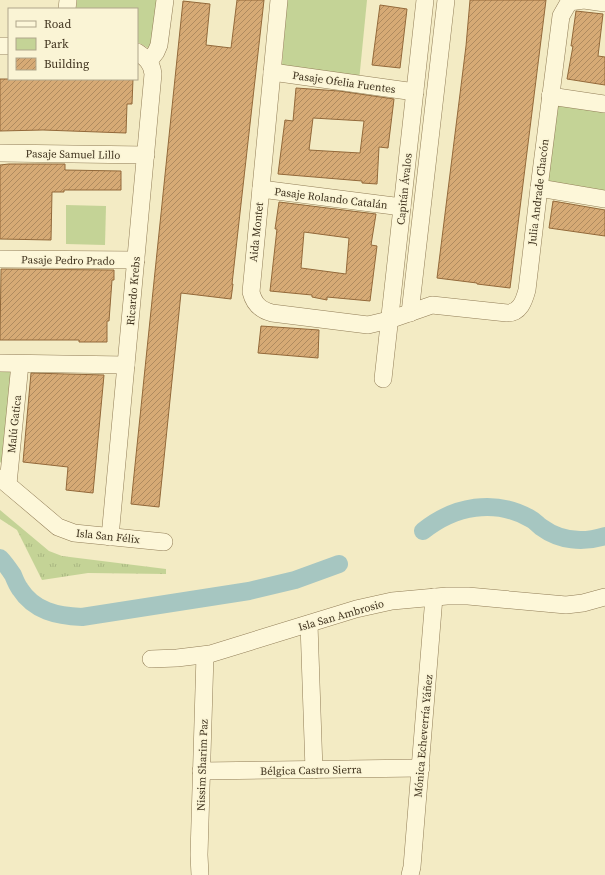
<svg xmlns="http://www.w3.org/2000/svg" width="605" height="875" font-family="'Source Serif 4',serif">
<defs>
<pattern id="grass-tufts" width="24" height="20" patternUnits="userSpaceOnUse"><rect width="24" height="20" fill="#c4d396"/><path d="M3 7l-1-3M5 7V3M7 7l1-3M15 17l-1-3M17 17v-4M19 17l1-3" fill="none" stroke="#a9b681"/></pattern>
<pattern id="building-hatch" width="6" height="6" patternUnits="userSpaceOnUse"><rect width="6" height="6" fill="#d6aa75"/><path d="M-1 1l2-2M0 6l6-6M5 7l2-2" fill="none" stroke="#af8b5f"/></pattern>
</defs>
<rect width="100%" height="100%" fill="#f3ebc4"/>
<polygon fill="url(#grass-tufts)" points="0,510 49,551 62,556 166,569 166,574 88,573 42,580 17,530 0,519"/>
<g fill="#c4d396">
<polygon points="77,0 160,0 152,46 148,48 143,45 137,42 137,9 76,9"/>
<polygon points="287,0 367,0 359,81 282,65"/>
<polygon points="560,105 605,109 605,195 549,182 548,179 558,106"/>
<polygon points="66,205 106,206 105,245 66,244"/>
<polygon points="0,368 11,369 4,465 0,462"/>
</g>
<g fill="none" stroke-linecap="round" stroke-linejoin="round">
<g stroke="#a6c6c1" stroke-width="18">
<path d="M423,531C454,506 495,498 531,519C535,521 537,524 541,527C560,541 583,543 605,536"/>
<path d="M0,558C5,563 9,569 13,575C15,580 17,585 20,589C34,611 57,616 82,617L249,591L295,580L339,564"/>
</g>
</g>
<g fill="url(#building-hatch)" stroke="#93693a" fill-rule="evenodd">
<polygon points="237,0 264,0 232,284 233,284 231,299 181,293 159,507 131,504 183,1 210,4 206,45 231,48"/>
<polygon points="470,0 546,0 510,288 477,284 477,283 437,278 466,46"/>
<polygon points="380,5 407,9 400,68 372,65"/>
<polygon points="576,11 603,14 598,56 605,57 605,85 567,79 573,46 571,46"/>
<polygon points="0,79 133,79 132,104 127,104 126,133 43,130 0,131"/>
<path d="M296,88L339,91L394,99L388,148L379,147L377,184L362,183V181L278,174L285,120L293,121ZM313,118L364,121L360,153L309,150Z"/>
<polygon points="9,164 65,164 65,170 121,171 121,190 64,190 64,192 52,192 51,240 0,239 0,165"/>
<polygon points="553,201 605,210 605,236 549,228"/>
<path d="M279,202L376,214L371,245L377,246L370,301L327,297V300L312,297V295L270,291L277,229H275ZM304,232L349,238L346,274L301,268Z"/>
<polygon points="1,269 114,270 114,280 112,280 109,321 107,321 107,342 79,342 79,340 0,340"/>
<polygon points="261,326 319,330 318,358 258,353"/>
<polygon points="31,373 104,375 93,493 66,490 68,467 23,462"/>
</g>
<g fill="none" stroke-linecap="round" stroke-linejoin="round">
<defs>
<g id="minor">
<path d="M279,0L251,292C254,304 260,310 272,313L368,325L389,320L432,305L507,313C520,313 524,301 527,290L539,188L561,16L569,2L584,0L605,3"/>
<polyline points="67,9 68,0"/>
<polyline points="0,46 9,46"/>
<polyline points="149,61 156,52 159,45 165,0"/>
<polyline points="272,72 415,92"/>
<polyline points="550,96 605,104"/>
<polyline points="0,153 146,155"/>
<polyline points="539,188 605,199"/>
<polyline points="261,189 402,207"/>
<polyline points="0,259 136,260"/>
<polyline points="410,313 446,0"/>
<polyline points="0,363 126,365"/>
<polyline points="383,379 425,0"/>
<polyline points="0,478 58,527 74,533 164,542"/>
<polyline points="8,484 20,364"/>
<path d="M110,537L153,74C152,63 146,58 137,52"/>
<polyline points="309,624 314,770"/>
<polyline points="151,659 177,658 210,654 356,609 392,601 447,596 468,596 566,605 583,603 605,597"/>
<polyline points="201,771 421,768"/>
<polyline points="200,875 199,855 205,655"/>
<polyline points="410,875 412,867 434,597"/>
</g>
</defs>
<use href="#minor" stroke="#917d57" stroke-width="18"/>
<use href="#minor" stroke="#fdf7d9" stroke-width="17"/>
</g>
<g text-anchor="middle" stroke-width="3" stroke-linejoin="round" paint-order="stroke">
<g font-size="11" fill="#3f321d" stroke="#faf4d5">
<text transform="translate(344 82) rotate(8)" y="4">Pasaje Ofelia Fuentes</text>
<text transform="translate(73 154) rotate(1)" y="4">Pasaje Samuel Lillo</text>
<text transform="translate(404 189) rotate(-84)" y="4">Capitán Ávalos</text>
<text transform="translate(538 192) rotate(-83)" y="4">Julia Andrade Chacón</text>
<text transform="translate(331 198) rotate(7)" y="4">Pasaje Rolando Catalán</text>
<text transform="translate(256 232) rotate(-84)" y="4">Aida Montet</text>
<text transform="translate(68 260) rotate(1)" y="4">Pasaje Pedro Prado</text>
<text transform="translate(133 291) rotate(-85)" y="4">Ricardo Krebs</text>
<text transform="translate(14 424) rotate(-84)" y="4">Malú Gatica</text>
<text transform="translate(108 536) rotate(6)" y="4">Isla San Félix</text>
<text transform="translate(341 615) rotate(-16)" y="4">Isla San Ambrosio</text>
<text transform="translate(423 736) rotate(-85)" y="4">Mónica Echeverría Yáñez</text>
<text transform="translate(202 765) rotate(-88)" y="4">Nissim Sharim Paz</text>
<text transform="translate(311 770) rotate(-1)" y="4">Bélgica Castro Sierra</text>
</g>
</g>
<rect x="8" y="8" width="130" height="72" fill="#faf4d5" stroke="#afa68b"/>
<rect x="16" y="21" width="20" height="6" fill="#fdf7d9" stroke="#afa68b"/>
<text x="44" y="28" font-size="12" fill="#3f321d">Road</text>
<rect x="16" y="38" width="20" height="12" fill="#c4d396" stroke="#afa68b"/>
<text x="44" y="48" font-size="12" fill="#3f321d">Park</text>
<rect x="16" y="58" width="20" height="12" fill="url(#building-hatch)" stroke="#afa68b"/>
<text x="44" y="68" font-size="12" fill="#3f321d">Building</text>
</svg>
